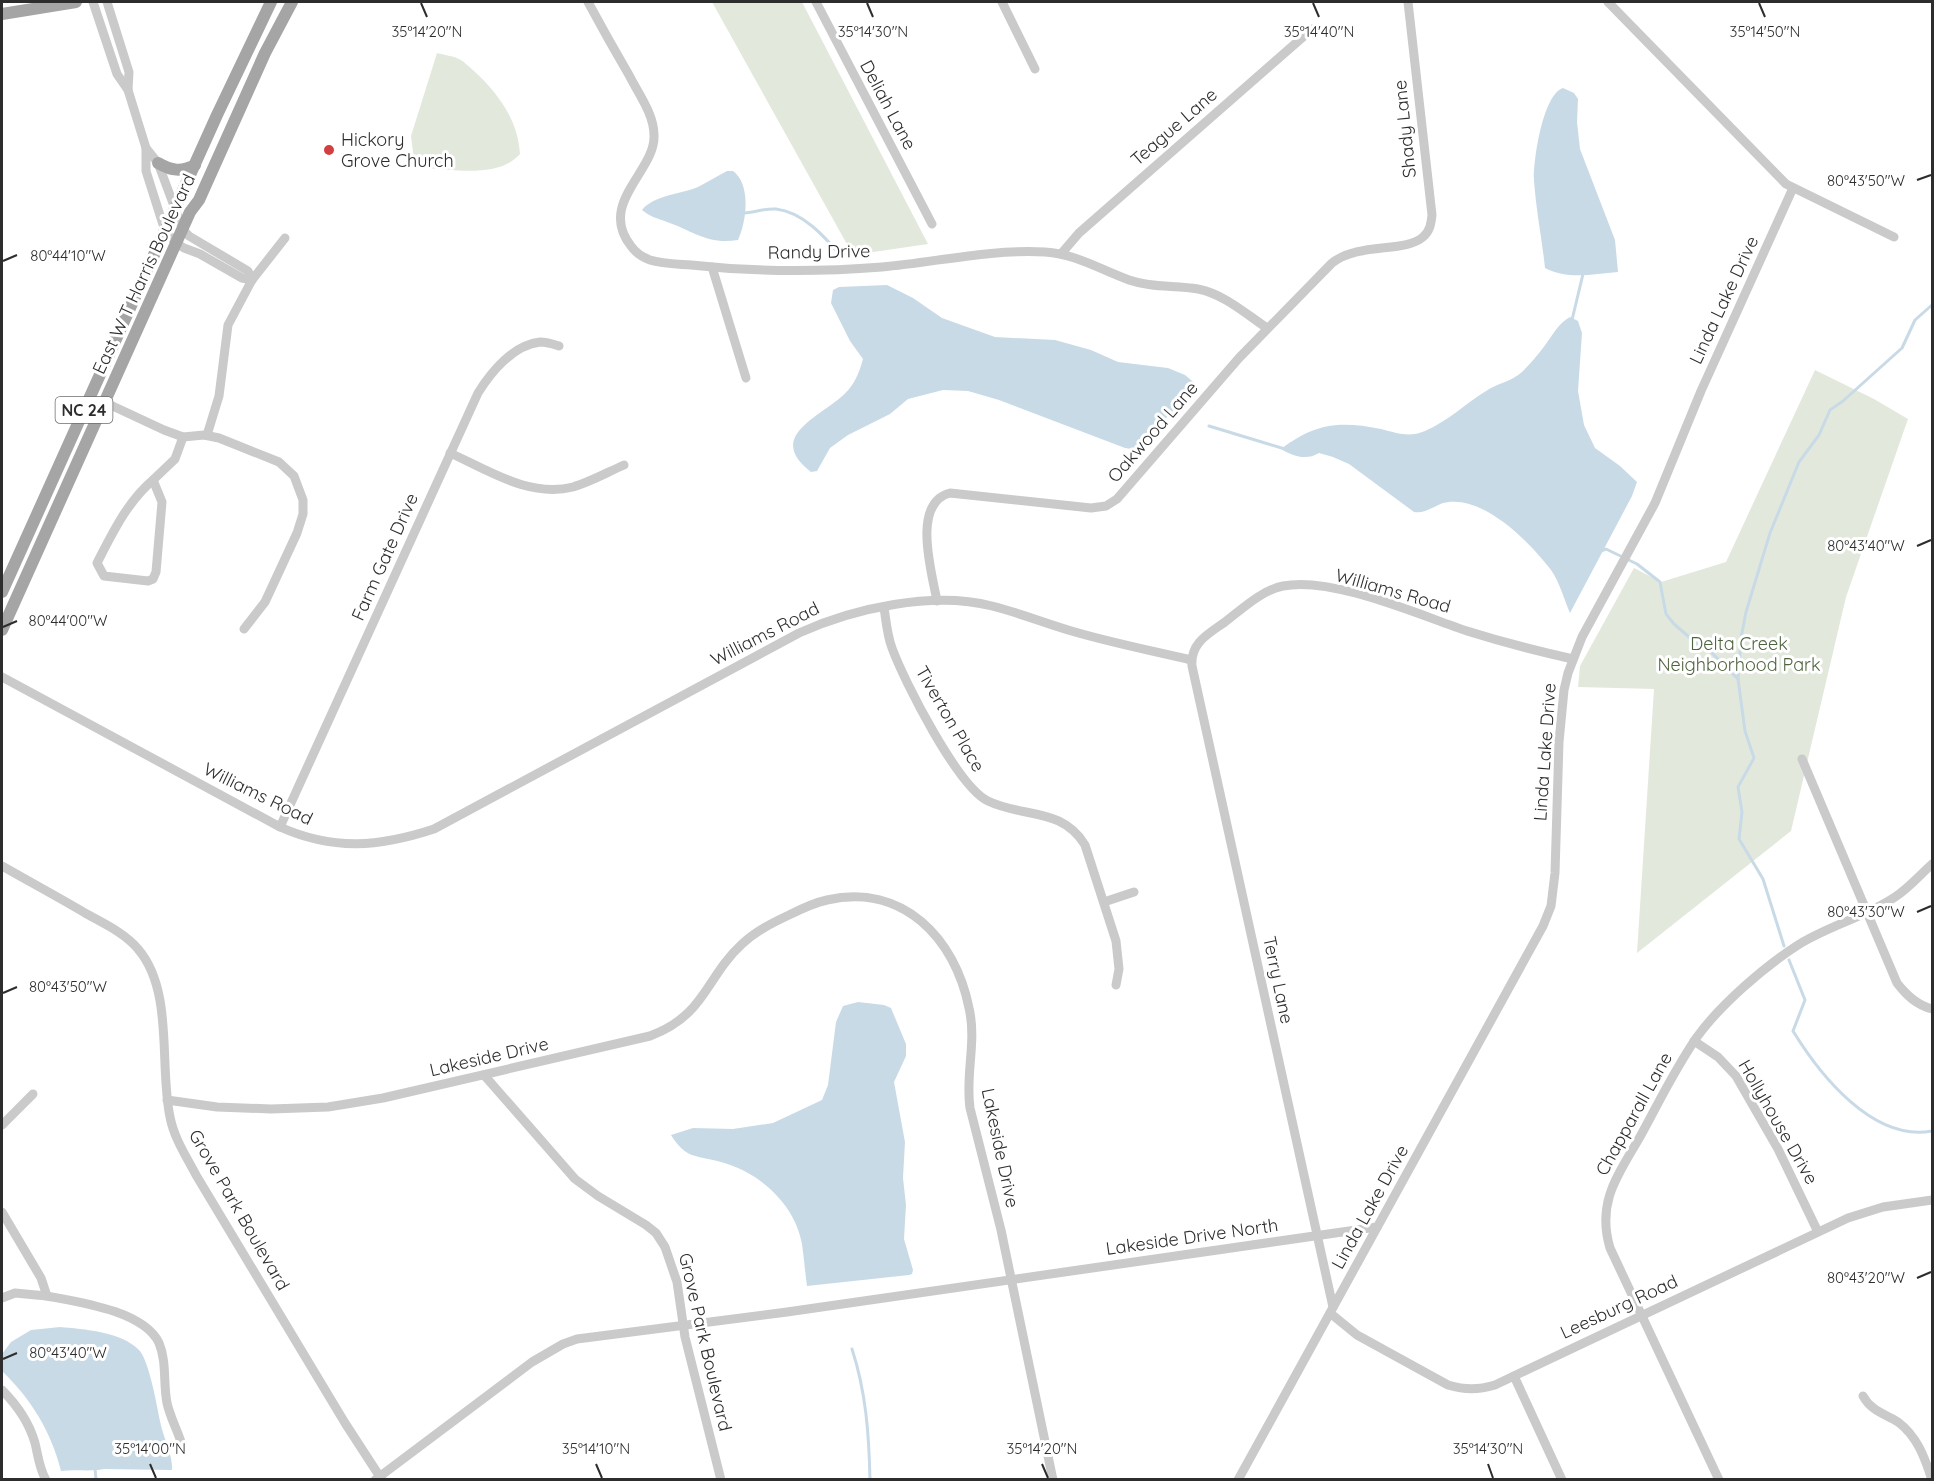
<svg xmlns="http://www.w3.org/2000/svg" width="1934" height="1481" font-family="Quicksand,sans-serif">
<rect width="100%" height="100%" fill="#fff"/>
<g fill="#e2e9dc">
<polygon points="712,2 802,2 928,244 853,255"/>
<path d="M437,53C444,55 453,56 459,59C465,62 469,67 474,71C498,93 518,120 520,154C498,179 454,169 423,168L414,160L411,136Z"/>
<polygon points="1815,370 1874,399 1908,419 1846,597 1791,831 1637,953 1654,689 1578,687 1580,666 1634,568 1661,582 1726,562"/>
</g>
<g fill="#c9dae7">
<path d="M1563,88L1574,93L1578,99L1577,122L1580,149L1615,240L1618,272C1593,274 1568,280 1545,268C1542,239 1536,210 1534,181C1533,161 1543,94 1563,88Z"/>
<path d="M727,171H733C751,184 747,221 738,240C708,245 693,231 667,222C657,218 650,217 642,210C654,195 681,194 698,187C708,182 717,176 727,171Z"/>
<path d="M887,285L913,298L942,318L995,337L1055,340L1091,350L1118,362L1168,368L1185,375L1197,385L1144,442L1132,449L1125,448L999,400L968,391L943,390L908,399L890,414L848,435L830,448L817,471L811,472C767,438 815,419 840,398C853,388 859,374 863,359L850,341L831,303L833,290L839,287Z"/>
<path d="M1570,317L1578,321L1582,333L1578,391L1584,425L1595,448L1620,466L1637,482L1632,496L1570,613C1564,599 1560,583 1551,570C1530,543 1487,498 1449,502C1436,503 1428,514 1414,512L1349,464L1333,457L1319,453C1306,461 1293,456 1281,449C1316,423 1339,421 1381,429C1397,433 1409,438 1425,431C1448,421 1465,404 1486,391C1498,383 1511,382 1522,372C1529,365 1537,356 1543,348C1551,338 1558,323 1570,317Z"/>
<path d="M858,1002L884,1005L891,1008L906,1044V1056L894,1082L905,1142L903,1178L906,1205L904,1239L913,1270L912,1274L909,1275L807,1286C805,1272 804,1258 802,1244C795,1204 759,1172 721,1162C695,1155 686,1159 671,1135L693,1128L733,1129L773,1123L822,1100L828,1085L836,1022L843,1006Z"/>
<path d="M60,1327C83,1329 122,1332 139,1350C149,1360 157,1406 160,1421C163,1438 173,1454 172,1470L104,1469C90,1472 75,1469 61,1471C51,1431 31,1399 2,1371V1354L11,1342L31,1330Z"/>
</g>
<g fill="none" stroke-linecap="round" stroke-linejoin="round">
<g stroke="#c9dae7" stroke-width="3">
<path d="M742,213C753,213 765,208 776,209C803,212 825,237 841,256"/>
<polyline points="1572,320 1583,274"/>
<polyline points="1209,426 1285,449"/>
<polyline points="1601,551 1606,549 1637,564 1660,582 1666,614 1674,624 1696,643 1710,651 1738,679"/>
<polyline points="1784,946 1763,879 1739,839 1742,812 1738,787 1754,758 1745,731 1738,679 1741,638 1746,612 1770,533 1799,462 1819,435 1830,410 1843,401 1902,348 1915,320 1932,305"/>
<path d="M1789,960L1805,1000L1793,1031C1820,1075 1873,1142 1932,1131"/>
<path d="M852,1349C866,1392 869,1434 870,1480"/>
<polyline points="95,1468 96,1480"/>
</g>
<g stroke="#cacaca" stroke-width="9">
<polyline points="93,2 117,74 128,90 146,148 146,171 165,231 176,243 184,248 200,254 242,278 252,280"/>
<polyline points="107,2 129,72 128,90"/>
<path d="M588,2C601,26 615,51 629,75C638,93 654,114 654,135C656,171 597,203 631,246C635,252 642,257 650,260C662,264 678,264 691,265C754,272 819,272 882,267C937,262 990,249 1045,252C1076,254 1101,270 1129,280C1152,288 1175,285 1198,289C1224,294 1246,314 1267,328"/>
<polyline points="816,2 932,224"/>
<polyline points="1002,2 1035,69"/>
<polyline points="1608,2 1786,184 1894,237"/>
<polyline points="146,148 158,163 183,230 189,236 248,271 252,280"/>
<polyline points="1061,254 1079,233 1312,29"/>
<polyline points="712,267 746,378"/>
<polyline points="104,402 164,430 183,437 204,435 219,438 279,462 294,476 303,500 303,514 297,533 265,602 244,629"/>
<polyline points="207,435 219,396 228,325 252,280 285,238"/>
<path d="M450,453C488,470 529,498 573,487C590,482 608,472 624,465"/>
<path d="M153,480L162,502L156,572L153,579L148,581L104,576L97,563C112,534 127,502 153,480Z"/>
<polyline points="153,480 175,459 183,437"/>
<path d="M937,601C932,573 911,503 950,493L1091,508L1106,506L1117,499L1239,358L1332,263C1359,242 1405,253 1423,237C1430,231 1431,224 1432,215L1408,2"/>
<path d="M884,607C886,621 887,635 892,648C904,681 958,787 988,801C1023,818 1062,807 1085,845L1116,941L1119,969L1116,985"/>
<path d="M2,677L280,827C334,851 379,847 434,829L799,633C854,608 933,591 992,606C1020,613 1047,624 1075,632C1113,643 1153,651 1191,660"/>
<path d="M1802,759L1897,983C1907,996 1917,1005 1932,1009"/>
<path d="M280,827L478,393C491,372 513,345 540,342C547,342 553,344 559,346"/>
<path d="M2,866C30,882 58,897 85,913C103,923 125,933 138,949C174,991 159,1065 170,1117C174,1138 186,1156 196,1175L345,1423L382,1480"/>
<polyline points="1104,902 1134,892"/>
<polyline points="1694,1041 1718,1057 1736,1076 1778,1149 1818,1232"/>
<polyline points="484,1075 575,1179 598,1196 646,1225 656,1233 665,1247 677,1282 685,1337 721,1480"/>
<path d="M167,1100L217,1107L271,1109L328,1107L383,1098L650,1036C706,1015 705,978 742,944C756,931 772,923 789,915C801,909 813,903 827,900C903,883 955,938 969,1008C977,1042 965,1074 970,1108L1001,1230L1053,1480"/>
<polyline points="2,1125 33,1094"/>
<path d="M2,1212L41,1278L47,1296C79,1302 144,1311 159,1343C167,1362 163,1383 167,1403C170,1417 177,1429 181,1442"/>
<polyline points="2,1298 15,1293 47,1296"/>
<path d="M1333,1307L1192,666C1190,643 1208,634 1225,622C1242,609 1262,590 1283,586C1332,576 1419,615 1467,631C1502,642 1537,651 1573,659"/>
<path d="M1330,1313L1357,1335L1448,1385C1465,1390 1478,1390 1495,1385L1848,1218L1883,1207L1932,1200"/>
<polyline points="1514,1376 1562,1480"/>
<path d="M2,1390C17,1405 29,1422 35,1443C38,1455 39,1468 46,1480"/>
<path d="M1863,1396C1871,1411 1885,1414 1898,1422C1917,1436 1925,1458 1932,1480"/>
<polyline points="375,1480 532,1362 563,1344 577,1339 787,1312 1377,1227"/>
<polyline points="1238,1480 1543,926 1551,906 1555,873 1559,742 1564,690 1568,673 1582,637 1655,503 1701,391 1793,188"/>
<path d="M1719,1480L1610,1248C1596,1201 1619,1174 1641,1135C1659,1102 1676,1067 1697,1037C1720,1005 1765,966 1798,945C1828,926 1865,917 1895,897C1909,888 1920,875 1932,864"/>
</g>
<g stroke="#a5a5a5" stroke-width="12">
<polyline points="2,14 76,2"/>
<path d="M158,163C172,171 181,172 195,165"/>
<polyline points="2,592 217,115 271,2"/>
<polyline points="2,630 190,212 199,200 265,53 292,2"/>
</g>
</g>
<path fill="none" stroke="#2d2d2d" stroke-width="2" d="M421,3L427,17M867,3L873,17M1313,3L1319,17M1759,3L1765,17M1917,180L1931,175M3,261L17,255M1917,546L1931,540M3,627L17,621M1917,912L1931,906M3,993L17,987M1917,1278L1931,1272M3,1359L17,1353M150,1464L156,1478M596,1464L602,1478M1042,1464L1048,1478M1488,1464L1493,1478"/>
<circle fill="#d43e3f" stroke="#fff" stroke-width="2" cx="329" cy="150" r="6"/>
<g text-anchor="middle" stroke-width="6" stroke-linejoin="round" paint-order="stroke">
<rect fill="#fff" stroke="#6c6c6c" stroke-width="1.5" x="55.5" y="397" width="57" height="26" rx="4.5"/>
<g font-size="16" font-weight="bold" fill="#2d2d2d">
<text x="84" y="416">NC 24</text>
</g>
<g font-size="18" fill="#2d2d2d" stroke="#fff">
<text transform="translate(888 105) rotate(62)" y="6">Deliah Lane</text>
<text transform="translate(1174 127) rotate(-41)" y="6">Teague Lane</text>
<text transform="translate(1405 129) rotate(-96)" y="6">Shady Lane</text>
<text transform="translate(819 252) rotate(-1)" y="6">Randy Drive</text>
<text transform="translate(144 274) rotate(-65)" y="6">East W T Harris Boulevard</text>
<text transform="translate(1724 300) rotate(-65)" y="6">Linda Lake Drive</text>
<text transform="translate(1153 432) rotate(-49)" y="6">Oakwood Lane</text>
<text transform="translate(385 557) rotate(-66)" y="6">Farm Gate Drive</text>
<text transform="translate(1393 591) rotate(16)" y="6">Williams Road</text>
<text transform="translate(765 634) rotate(-27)" y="6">Williams Road</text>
<text transform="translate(950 719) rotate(60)" y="6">Tiverton Place</text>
<text transform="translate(1545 752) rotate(-86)" y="6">Linda Lake Drive</text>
<text transform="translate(258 794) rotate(26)" y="6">Williams Road</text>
<text transform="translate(1278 980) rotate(78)" y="6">Terry Lane</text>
<text transform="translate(489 1057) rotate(-13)" y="6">Lakeside Drive</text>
<text transform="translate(1634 1114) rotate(-61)" y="6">Chapparall Lane</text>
<text transform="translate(1778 1122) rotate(60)" y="6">Hollyhouse Drive</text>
<text transform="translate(1000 1148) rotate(78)" y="6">Lakeside Drive</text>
<text transform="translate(1370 1207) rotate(-61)" y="6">Linda Lake Drive</text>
<text transform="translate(239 1210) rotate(60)" y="6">Grove Park Boulevard</text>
<text transform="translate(1192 1237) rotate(-8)" y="6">Lakeside Drive North</text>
<text transform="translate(1619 1307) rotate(-25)" y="6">Leesburg Road</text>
<text transform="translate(705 1342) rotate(77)" y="6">Grove Park Boulevard</text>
</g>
<g font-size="18" fill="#2d2d2d" stroke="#fff" text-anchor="start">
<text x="341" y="146">Hickory<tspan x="341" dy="21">Grove Church</tspan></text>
</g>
<g font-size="18" fill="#4e643f" stroke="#fff">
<text x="1739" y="650">Delta Creek<tspan x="1739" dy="21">Neighborhood Park</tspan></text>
</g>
</g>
<g font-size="15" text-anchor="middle" fill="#2d2d2d" stroke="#fff" stroke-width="6" stroke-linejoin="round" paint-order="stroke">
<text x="427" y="37">35°14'20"N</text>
<text x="873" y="37">35°14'30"N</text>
<text x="1319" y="37">35°14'40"N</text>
<text x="1765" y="37">35°14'50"N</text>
<text x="1866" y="186">80°43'50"W</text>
<text x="68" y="261">80°44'10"W</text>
<text x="1866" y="551">80°43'40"W</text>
<text x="68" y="626">80°44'00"W</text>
<text x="1866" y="917">80°43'30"W</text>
<text x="68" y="992">80°43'50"W</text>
<text x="1866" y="1283">80°43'20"W</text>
<text x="68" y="1358">80°43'40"W</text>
<text x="150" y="1454">35°14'00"N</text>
<text x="596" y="1454">35°14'10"N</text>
<text x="1042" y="1454">35°14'20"N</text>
<text x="1488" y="1454">35°14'30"N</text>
</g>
<rect width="1934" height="1481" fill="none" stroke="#2d2d2d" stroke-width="6"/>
</svg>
